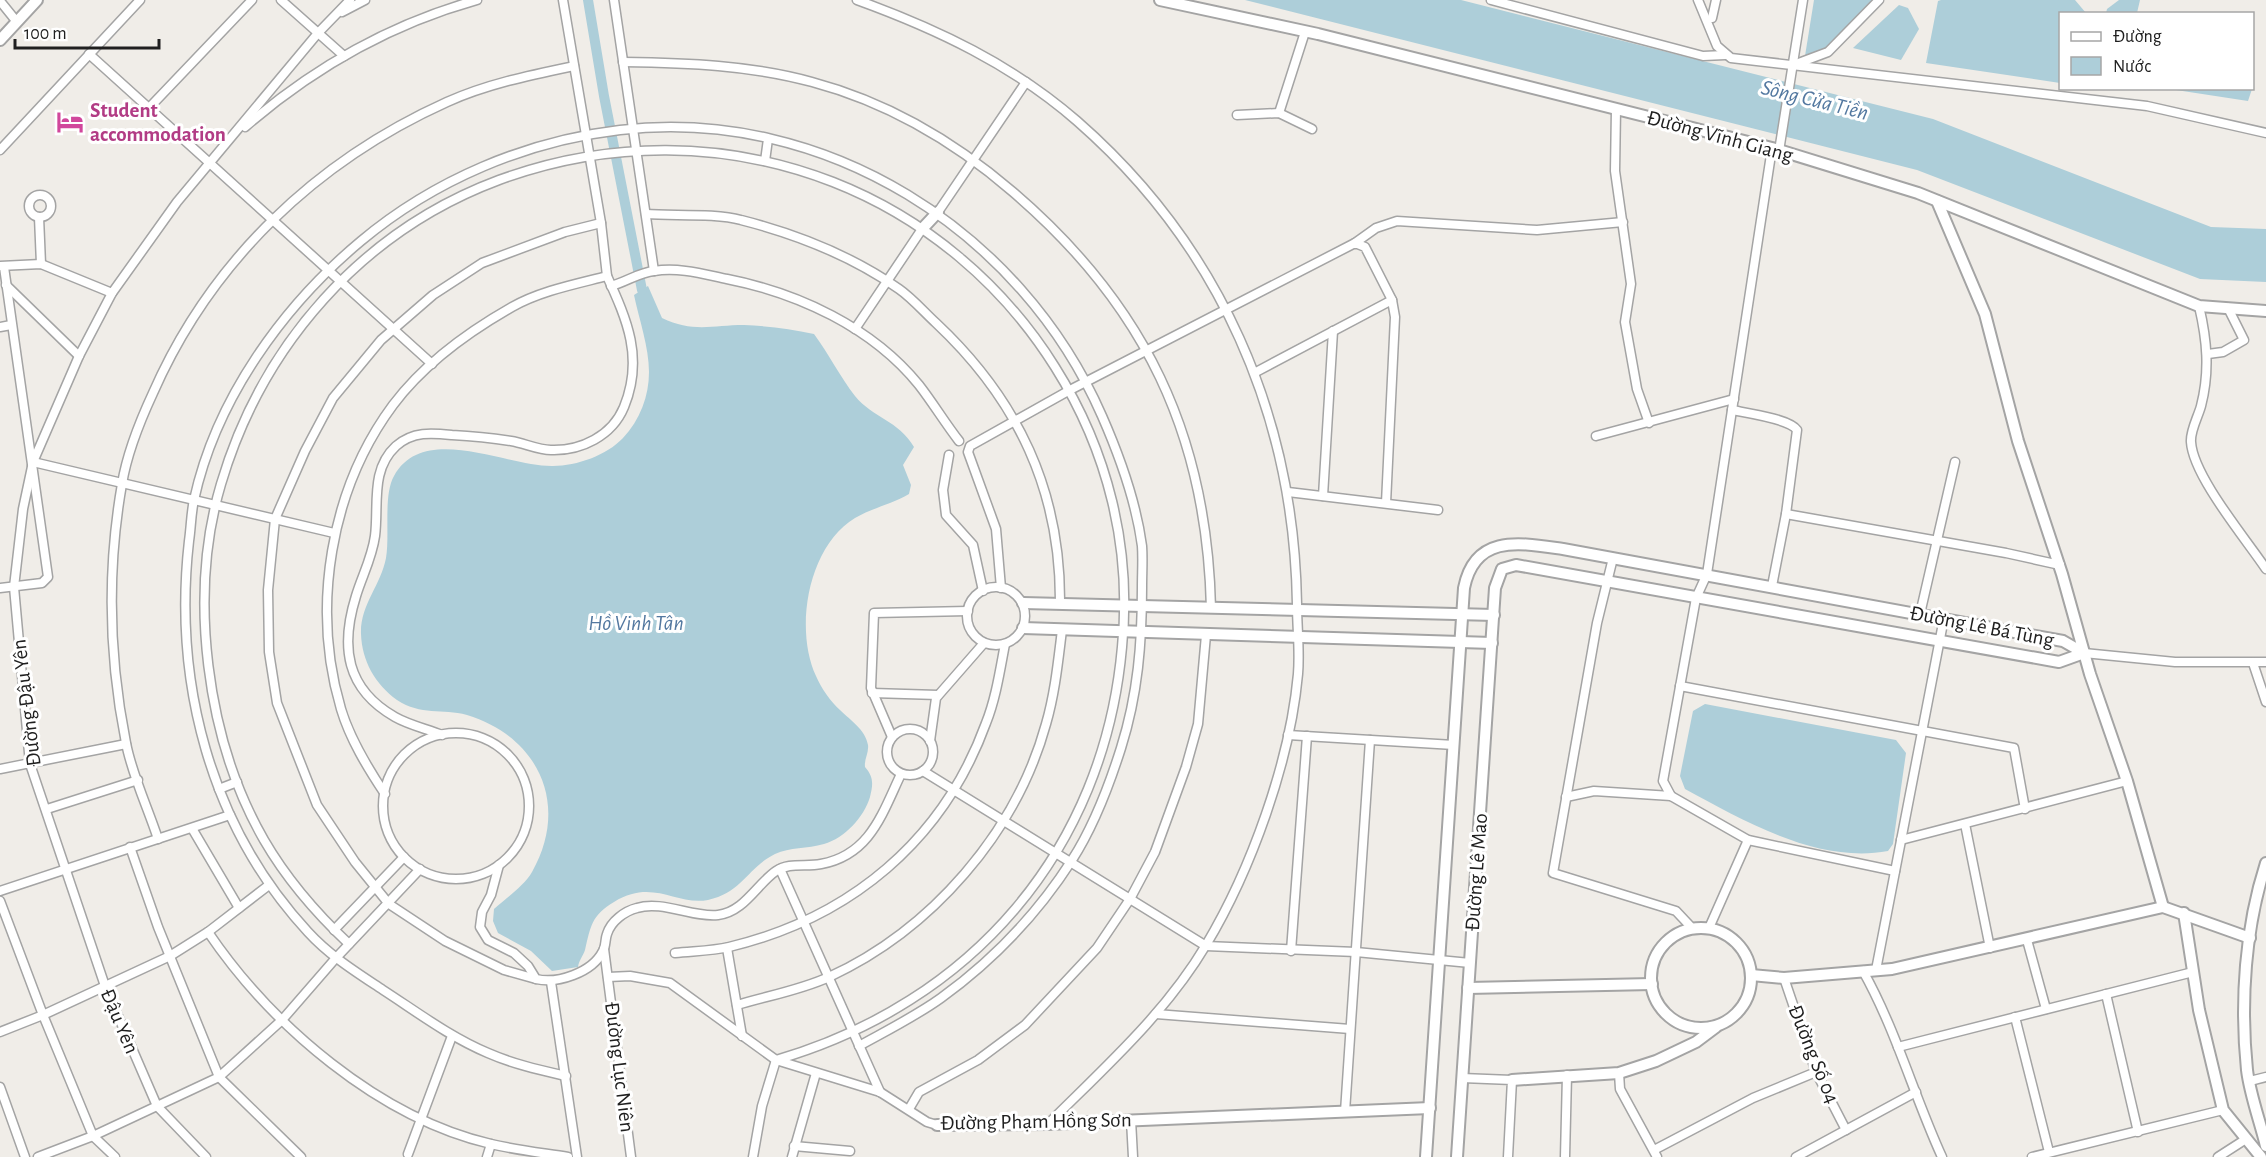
<svg xmlns="http://www.w3.org/2000/svg" width="2266" height="1157" font-family="'Alegreya Sans',sans-serif">
<rect width="100%" height="100%" fill="#f0ede8"/>
<g fill="#adced9">
<polygon points="1245,0 1461,0 1933,119 2211,227 2266,229 2266,282 2200,279 1917,170"/>
<polygon points="1814,0 1873,0 1825,49 1805,56"/>
<polygon points="1941,0 2075,0 2086,13 2060,14 2060,83 1926,63 1938,1"/>
<polygon points="2119,0 2140,0 2137,13 2106,13 2107,9"/>
<polygon points="1899,5 1908,8 1919,29 1901,60 1853,48"/>
<polygon points="2163,88 2252,88 2252,89 2248,101"/>
<path d="M648,286L662,318C693,333 713,325 744,325C768,326 791,329 814,334C829,354 840,377 855,396C873,418 898,420 914,447L903,465L911,485L909,494C892,504 872,508 855,518C808,546 794,629 816,676C821,688 831,702 840,710C851,721 865,729 868,745C869,753 864,759 865,767C874,777 873,785 870,797C864,817 845,838 824,844C807,849 790,847 775,854C747,868 743,892 708,900C676,906 653,878 614,902C591,916 591,926 585,950C583,956 579,960 578,967L552,971L531,951L498,933L493,921L494,909C506,898 524,886 532,872C570,805 539,737 467,715C442,708 421,716 397,700C375,684 362,661 361,634C360,605 381,585 386,558C390,535 383,495 394,476C424,422 507,467 553,466C577,466 607,455 623,438C640,420 649,396 649,372C649,347 639,319 634,295Z"/>
<path d="M1705,704L1896,740L1906,753L1893,844L1888,851C1818,864 1744,821 1685,789L1680,776L1693,711Z"/>
</g>
<g fill="none" stroke-linecap="round" stroke-linejoin="round">
<polyline stroke="#adced9" stroke-width="10" points="588,0 604,96 642,290"/>
<defs>
<g id="minor">
<polyline points="281,0 344,56"/>
<polyline points="614,0 654,271"/>
<path d="M857,0C937,29 1013,65 1077,121C1220,246 1294,415 1297,604C1297,628 1300,651 1298,674C1290,762 1251,870 1206,945C1165,1014 1104,1068 1048,1124"/>
<polyline points="1491,0 1703,56 1725,55"/>
<polyline points="1698,0 1717,46 1731,58 2147,106 2266,133"/>
<polyline points="0,1 17,22"/>
<polyline points="342,12 365,0"/>
<polyline points="1712,18 1716,0"/>
<polyline points="89,54 432,364"/>
<path d="M623,62C687,63 750,65 812,82C887,102 955,142 1013,192C1145,305 1207,435 1211,608"/>
<polyline points="1796,64 1828,52 1879,0"/>
<polyline points="148,109 252,0"/>
<polyline points="1616,109 1615,171 1631,284 1625,322 1637,389 1649,423"/>
<polyline points="1279,113 1305,32"/>
<polyline points="1237,115 1279,113 1312,129"/>
<path d="M245,127C312,69 391,24 477,0"/>
<polyline points="0,150 140,0"/>
<polyline points="1779,151 1803,0"/>
<polyline points="765,161 768,139"/>
<circle cx="40" cy="206" r="11"/>
<polyline points="938,212 1026,82"/>
<path d="M646,214C673,216 716,213 741,220C796,234 852,256 899,289C912,298 924,312 936,323C1018,400 1061,491 1060,604"/>
<polyline points="39,217 41,264"/>
<polyline points="1355,243 1376,228 1397,221 1537,230 1623,222"/>
<polyline points="0,266 41,264 112,293"/>
<polyline points="6,285 79,356"/>
<path d="M611,286C626,282 640,272 654,271C679,267 703,274 727,279C798,293 872,327 919,385C933,403 945,423 959,441"/>
<path d="M2199,306C2207,340 2210,371 2201,406C2198,417 2190,431 2191,442C2193,476 2246,539 2266,569"/>
<polyline points="0,327 11,325"/>
<polyline points="855,329 922,229"/>
<polyline points="2208,354 2223,352 2244,340 2228,308"/>
<polyline points="1256,372 1392,300"/>
<path d="M1732,410C1747,413 1790,419 1797,430L1786,514L1772,586"/>
<polyline points="1596,436 1734,399"/>
<polyline points="949,455 943,490 946,515 973,545 983,591"/>
<polyline points="33,462 334,533"/>
<polyline points="1288,492 1438,510"/>
<polyline points="1323,496 1333,331"/>
<polyline points="1786,514 2006,553 2060,565"/>
<polyline points="1613,558 1597,623 1553,873 1676,911 1692,928"/>
<circle cx="996" cy="616" r="29"/>
<polyline points="0,588 42,583 48,577 4,267"/>
<polyline points="1001,588 996,529 968,452 970,446 1070,390 1355,243 1365,247 1392,300 1395,317 1386,503"/>
<polyline points="1920,614 1955,462"/>
<polyline points="2084,653 2175,662 2266,662"/>
<polyline points="2253,663 2266,702"/>
<polyline points="1680,686 2014,748 2025,809"/>
<polyline points="872,693 938,695"/>
<circle cx="910" cy="752" r="23"/>
<circle cx="456" cy="806" r="73"/>
<path d="M442,735C427,729 409,725 395,717C346,689 340,647 356,596C362,576 372,558 375,536C379,505 370,470 396,446C413,431 432,433 452,435C472,436 492,438 511,441C524,443 538,450 551,450C581,451 612,436 624,407C644,358 627,320 607,276"/>
<polyline points="1288,735 1454,745"/>
<polyline points="892,737 871,688 874,613 968,611"/>
<polyline points="930,741 936,698 984,643"/>
<polyline points="0,769 126,744"/>
<polyline points="923,771 1206,946 1356,952 1470,963"/>
<polyline points="219,789 237,782"/>
<path d="M385,794C367,767 350,739 341,709C311,608 330,490 393,405C423,365 468,332 512,307C540,291 576,284 607,276L601,223L563,0"/>
<polyline points="1671,796 1663,781 1696,598 1707,574 1772,148"/>
<polyline points="1566,797 1594,791 1671,796 1748,840 1895,871"/>
<polyline points="47,809 138,780"/>
<polyline points="1965,824 1990,948"/>
<polyline points="193,830 239,908"/>
<path d="M158,839C148,808 132,775 126,743C109,658 107,569 122,484C127,453 140,421 153,393C211,261 316,161 447,102C487,84 531,75 574,66"/>
<polyline points="1901,840 2127,781"/>
<polyline points="130,847 158,927 219,1077 301,1157"/>
<path d="M499,865L491,895L482,912L480,927L488,940L514,953L528,966L536,979C557,984 592,973 603,951C606,946 605,939 607,934C611,921 625,911 637,908C662,900 693,918 718,915C744,912 757,884 776,871C789,862 806,867 821,864C870,855 882,814 901,774"/>
<polyline points="780,869 880,1092"/>
<polyline points="0,891 230,815"/>
<polyline points="0,901 43,1015 93,1136 115,1157"/>
<polyline points="1709,928 1748,840"/>
<polyline points="334,930 404,857"/>
<path d="M208,932C271,1025 379,1118 491,1144C516,1150 543,1153 568,1157"/>
<polyline points="2027,940 2046,1009"/>
<path d="M349,944C317,914 286,878 264,840C206,739 188,595 221,484C262,345 362,231 499,180C608,140 725,140 833,182C925,218 1003,284 1055,367C1108,451 1132,548 1122,647C1104,850 972,1003 776,1060L762,1106L753,1157"/>
<polyline points="727,948 742,1036"/>
<polyline points="604,949 631,1157"/>
<polyline points="1291,951 1307,736"/>
<path d="M675,953C693,951 712,951 729,947C850,918 943,841 986,723C996,698 1000,670 1005,644"/>
<polyline points="1876,970 1944,618"/>
<path d="M1863,971C1896,1030 1914,1096 1942,1157"/>
<polyline points="608,977 630,976 670,983 776,1060 880,1092 927,1122 937,1125"/>
<polyline points="1784,978 1816,1072 1846,1130"/>
<polyline points="536,979 504,970 445,941 389,904 355,862 317,805 277,703 269,652 268,590 275,519 305,451 333,398 381,340 433,295 482,263 565,232 601,223"/>
<polyline points="551,982 577,1157"/>
<polyline points="2106,994 2138,1132"/>
<path d="M737,1005C767,996 801,990 829,977C931,930 1016,833 1046,724C1055,693 1058,662 1062,630"/>
<polyline points="1156,1014 1350,1029"/>
<polyline points="2015,1017 2049,1152"/>
<polyline points="0,1032 43,1015 170,956 208,932 269,885"/>
<polyline points="1898,1047 2193,972"/>
<polyline points="1619,1073 1620,1089 1657,1157"/>
<path d="M566,1076C540,1070 513,1064 488,1053C450,1037 417,1012 383,990C356,972 330,956 308,932C210,826 173,682 189,541C191,528 191,513 194,500C216,399 283,306 361,241C434,180 526,141 620,130C825,106 1021,231 1102,416C1120,457 1136,501 1142,546C1143,559 1142,573 1142,587C1142,643 1138,694 1121,748C1109,786 1094,826 1072,860C1038,913 992,961 941,998C916,1016 886,1031 859,1046"/>
<polyline points="1462,1078 1512,1080 1508,1157"/>
<polyline points="2250,1081 2266,1077"/>
<polyline points="0,1087 25,1157"/>
<polyline points="909,1109 919,1092 978,1060 1025,1025 1097,948 1130,899 1155,852 1186,767 1198,724 1206,635"/>
<polyline points="1345,1112 1370,740"/>
<polyline points="1131,1120 1133,1157"/>
<polyline points="794,1146 850,1151"/>
<polyline points="1654,1150 1753,1098 1816,1072"/>
<polyline points="408,1154 452,1036"/>
<polyline points="38,1157 93,1136 219,1077 282,1020 335,959 420,869"/>
<polyline points="206,1157 157,1106 105,986 30,764 14,587 23,509 33,462 79,356 112,293 177,202 318,33 350,0"/>
<polyline points="487,1157 491,1144"/>
<polyline points="792,1157 816,1073"/>
<polyline points="1565,1157 1567,1075"/>
<polyline points="1796,1157 1916,1092"/>
<polyline points="2032,1157 2223,1110"/>
<polyline points="2218,1157 2246,1139"/>
</g>
<g id="tertiary">
<polyline points="1160,0 1318,34 1772,148 1918,193 2199,306 2266,311"/>
<polyline points="0,40 37,0"/>
<polyline points="1937,201 1985,314 2018,441 2062,574 2090,674 2127,781 2163,907"/>
<polyline points="922,229 938,212"/>
<polyline points="1023,603 1494,615"/>
<polyline points="1023,628 1492,643"/>
<path d="M2266,863C2245,928 2240,1002 2247,1070C2250,1095 2260,1121 2266,1146"/>
<polyline points="2184,913 2199,1010 2223,1110 2261,1157"/>
<circle cx="1701" cy="978" r="50"/>
<polyline points="1751,975 1784,978 1892,969 2163,907 2250,938"/>
<polyline points="1468,988 1652,984"/>
<polyline points="1512,1080 1619,1073 1656,1061 1696,1042 1716,1027"/>
<polyline points="937,1125 1048,1124 1430,1108"/>
<path d="M1426,1157L1464,588C1475,533 1521,543 1563,549L2063,641L2084,653"/>
<polyline points="1457,1157 1495,588 1502,569 1516,565 2059,662 2084,653"/>
</g>
</defs>
<use href="#minor" stroke="#a4a4a4" stroke-width="11"/>
<use href="#tertiary" stroke="#a4a4a4" stroke-width="14"/>
<use href="#minor" stroke="#fff" stroke-width="8"/>
<use href="#tertiary" stroke="#fff" stroke-width="10"/>
</g>
<defs>
<symbol id="hotel-bare" viewBox="-9 -9 18 18"><path d="M-6-4.5h1.5V1H6V5H4.5V3h-9V5H-6ZM-4 0a1.8 1.8 0 1 1 3.6 0ZM.5 0V-2.5h3Q6-2.5 6 0Z" fill="#d1479c" stroke="#fff" stroke-width="2.5" paint-order="stroke"/></symbol>
</defs>
<g fill-rule="evenodd">
<use href="#hotel-bare" x="51" y="103" width="38" height="38"/>
</g>
<g text-anchor="middle" stroke-width="6" stroke-linejoin="round" paint-order="stroke">
<g font-size="21" font-weight="bold" fill="#b23c85" stroke="#fff" text-anchor="start">
<text x="90" y="117">Student<tspan x="90" dy="24">accommodation</tspan></text>
</g>
<g font-size="21" fill="#202020" stroke="#fff">
<text transform="translate(1720 136) rotate(15)" y="7">Đường Vĩnh Giang</text>
<text transform="translate(1982 626) rotate(11)" y="7">Đường Lê Bá Tùng</text>
<text transform="translate(26 703) rotate(-97)" y="7">Đường Đậu Yên</text>
<text transform="translate(1476 872) rotate(-86)" y="7">Đường Lê Mao</text>
<text transform="translate(120 1021) rotate(67)" y="7">Đậu Yên</text>
<text transform="translate(1814 1054) rotate(68)" y="7">Đường Số 04</text>
<text transform="translate(620 1067) rotate(83)" y="7">Đường Lục Niên</text>
<text transform="translate(1036 1121) rotate(-1)" y="7">Đường Phạm Hồng Sơn</text>
</g>
<g font-size="22" font-style="italic" fill="#5378a0" stroke="#fff">
<text transform="translate(1815 99) rotate(14)" y="8">Sông Cửa Tiền</text>
<text x="636" y="630">Hồ Vinh Tân</text>
</g>
</g>
<rect x="2059" y="12" width="195" height="78" fill="#ffffff" stroke="#a6a6a6" stroke-width="1.5"/>
<rect x="2071" y="32" width="30" height="9" fill="#ffffff" stroke="#a6a6a6" stroke-width="1.5"/>
<text x="2113" y="42" font-size="18" fill="#202020">Đường</text>
<rect x="2071" y="57" width="30" height="18" fill="#adced9" stroke="#a6a6a6" stroke-width="1.5"/>
<text x="2113" y="72" font-size="18" fill="#202020">Nước</text>
<path d="M15 39v9h144v-9" fill="none" stroke="#202020" stroke-width="3"/>
<text x="24" y="39" font-size="18" fill="#202020" stroke="#ffffff" stroke-width="4.5" paint-order="stroke">100 m</text>
</svg>
